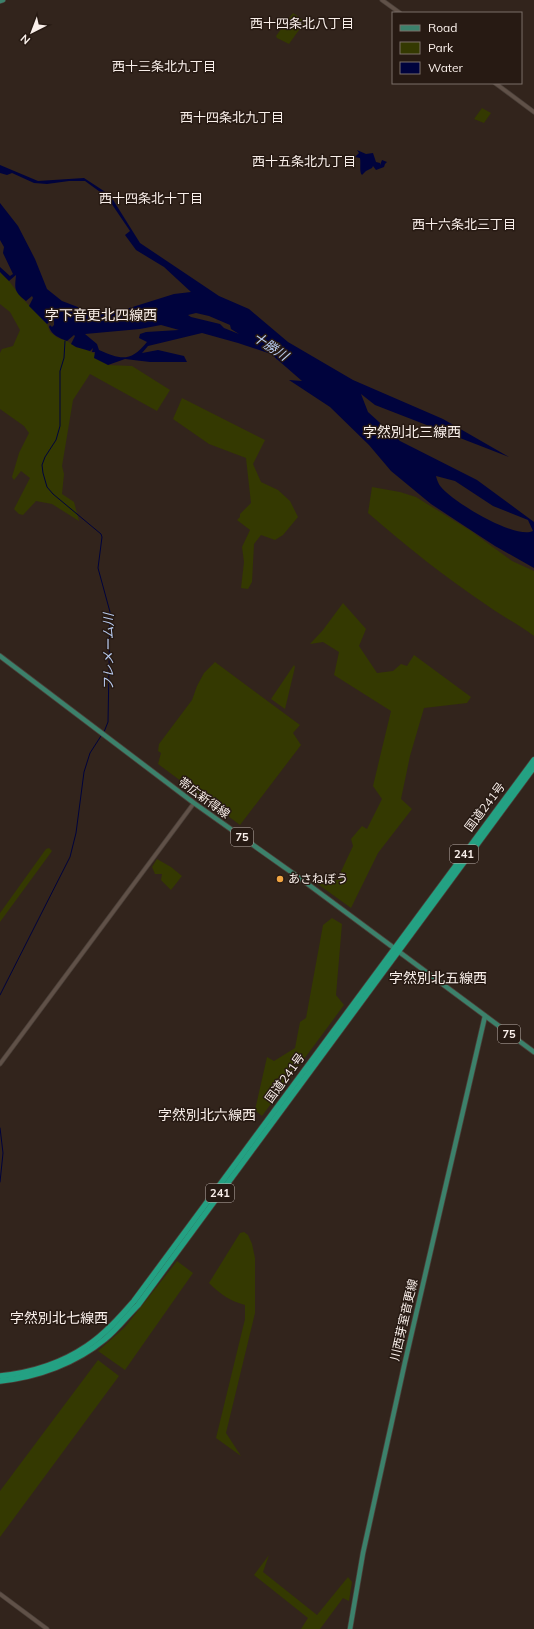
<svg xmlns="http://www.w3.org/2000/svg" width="534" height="1629" font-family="Mulish,'Noto Sans JP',sans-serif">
<rect width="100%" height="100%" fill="#32241c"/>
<g fill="#343901">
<polygon points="293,13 303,20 304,23 289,44 277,38 276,36"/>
<polygon points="482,108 491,113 484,123 474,119"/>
<polygon points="0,272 9,281 21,297 47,324 50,332 58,338 67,341 76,347 87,350 95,354 108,365 132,366 170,390 157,411 90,374 73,400 62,466 64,474 62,494 74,502 79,521 52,504 36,501 23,515 19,514 14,509 30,478 21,471 14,480 12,477 19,453 29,433 24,426 0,409 0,353 2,349 13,346 20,330 10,312 0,304"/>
<polygon points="182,398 265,440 253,464 261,482 278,490 290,501 298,517 283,535 275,540 261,535 254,544 252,582 248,589 241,588 244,562 242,547 250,530 237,520 240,517 240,514 251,503 246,458 209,444 173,419"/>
<path d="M372,487L400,492L416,497L471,531L512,561L534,571V636C520,625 503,617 488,606C446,578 406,546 368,513Z"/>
<polygon points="343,603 366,629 359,646 377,673 393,671 401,664 407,666 414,655 471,697 467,703 424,708 410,756 401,799 412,809 378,853 351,908 315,882 317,881 337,880 353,846 351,839 362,826 367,829 382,799 373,786 391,711 334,675 339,652 323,642 310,644 323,630"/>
<polygon points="215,662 300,725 293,733 301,745 240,825 158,764 161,753 158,751 159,744 192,700 197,686 204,673"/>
<polygon points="294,665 295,667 285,709 271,699"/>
<polygon points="49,848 52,851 0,922 0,913 46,849"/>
<polygon points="157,859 171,867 182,876 171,890 161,880 162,874 155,874 152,867"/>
<polygon points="332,918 342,924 336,995 344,1005 262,1116 255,1110 267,1057 274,1061 295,1048 300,1022 306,1018 323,925"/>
<path d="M244,1232L248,1235L252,1244L255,1258V1313L226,1433L241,1456L216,1438L245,1319V1305C230,1301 220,1294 209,1283L240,1233Z"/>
<polygon points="177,1261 193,1273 125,1370 98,1351 125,1327"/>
<polygon points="98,1360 119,1376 0,1537 0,1491"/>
<polygon points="269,1555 263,1572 317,1615 348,1577 352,1582 349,1601 343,1598 320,1629 301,1629 308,1618 254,1575"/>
</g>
<g fill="#00033d" fill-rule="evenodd">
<path d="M357,150L366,154L373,153L376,162L380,163V165L382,160L387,162L385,164L384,167L376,170L373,166L372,168L366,171L362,175C359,172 361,164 360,158L355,157L359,153Z"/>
<path d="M0,165L38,181L84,178L110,195L140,243L219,296L249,309L288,342L353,380L443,419L509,457L375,405L361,394L368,412L400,441L477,480L534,522V568L495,546L431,504L391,471L369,445L330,407L289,380L302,381L271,354L238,343L202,333L148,346L142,353L158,350L184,356L187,362H150L125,359L108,365L94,358L95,352H92L93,348L90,351L76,347L71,344L75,336L74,335L67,341C59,338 52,335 49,327L50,325L52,327L54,325V320L52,319L47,324L29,306L33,298L32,296L26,301C13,291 15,288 16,275L9,281L0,272V267L10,276L13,274L3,253L4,247L0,240V203L18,226L35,259L47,289L62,301L91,312L123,310L174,294L191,292L164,267L136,250L125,235L130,231L107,197L85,181H69L47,184L34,183L12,173L7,175L0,173ZM196,313L209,316L230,325L231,329L239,334L224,328L220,324L191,317L188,315ZM161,325L179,330L146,332L140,334L139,338L147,342C131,362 121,360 99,350L97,344L85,334L140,329ZM436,476L455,481L493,506L528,520L533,531C516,540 453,502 441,487C439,485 437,480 436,476Z"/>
</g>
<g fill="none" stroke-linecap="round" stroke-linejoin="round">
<g stroke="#00033d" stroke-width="1">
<polyline points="65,341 64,358 60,371 60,426 56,440 45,457 42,465 43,473 47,487 53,494 101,534 102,537 98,568 110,612 108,722 104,732"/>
<polyline points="0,995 70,857 76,833 84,772 90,753 101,736"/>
<polyline points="0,1128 3,1153 0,1182"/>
</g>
<defs>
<g id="minor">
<polyline points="382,0 400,13"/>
<polyline points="495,83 534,112"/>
<polyline points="0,1064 194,803"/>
<polyline points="0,1594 47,1629"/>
</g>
<g id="major">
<polyline points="0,1 3,0"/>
<polyline points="0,656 194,803 301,879 534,1052"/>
<polyline points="350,1629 363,1553 405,1362 485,1016"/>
</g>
<g id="highway">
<path d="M0,1376C30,1373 62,1363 87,1346C105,1334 120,1317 134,1301L534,760"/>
<path d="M0,1381C38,1377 76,1363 105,1339C117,1329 127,1316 138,1305L534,767"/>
</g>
</defs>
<use href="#minor" stroke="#4a3f38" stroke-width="5"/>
<use href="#major" stroke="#4a3f38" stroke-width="6"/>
<use href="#highway" stroke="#4a3f38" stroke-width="7"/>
<use href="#minor" stroke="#605148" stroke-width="3.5"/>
<use href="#major" stroke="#3c816b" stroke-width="4.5"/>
<use href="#highway" stroke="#24a183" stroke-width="5.5"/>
</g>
<circle fill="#f2a542" stroke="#271a13" stroke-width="1.5" cx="280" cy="879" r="4"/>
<g text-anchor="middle" stroke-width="3" stroke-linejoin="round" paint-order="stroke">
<g fill="#271a13" stroke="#baafaa" stroke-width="1">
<rect x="231" y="828" width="22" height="18" rx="3"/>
<rect x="450" y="845" width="28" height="18" rx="3"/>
<rect x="498" y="1025" width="22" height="18" rx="3"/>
<rect x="206" y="1184" width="28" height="18" rx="3"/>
</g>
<g font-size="11" font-weight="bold" fill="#f9efea">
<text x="242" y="841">75</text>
<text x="464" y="858">241</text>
<text x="509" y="1038">75</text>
<text x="220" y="1197">241</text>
</g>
<g font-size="12" fill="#f9efea" stroke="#271a13">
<text transform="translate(204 798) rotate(36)" y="4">帯広新得線</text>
<text transform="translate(485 807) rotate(-53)" y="4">国道241号</text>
<text transform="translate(285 1078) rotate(-54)" y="4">国道241号</text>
<text transform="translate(404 1320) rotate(-77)" y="4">川西芽室音更線</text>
</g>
<g font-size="12" fill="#f9efea" stroke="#271a13" text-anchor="start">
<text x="288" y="883">あさねぼう</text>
</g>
<g font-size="13" fill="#f9efea" stroke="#271a13">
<text x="302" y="28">西十四条北八丁目</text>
<text x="164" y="71">西十三条北九丁目</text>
<text x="232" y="122">西十四条北九丁目</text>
<text x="304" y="166">西十五条北九丁目</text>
<text x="151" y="203">西十四条北十丁目</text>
<text x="464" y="229">西十六条北三丁目</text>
</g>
<g font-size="13" font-style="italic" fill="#b9ccf1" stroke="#271a13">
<text transform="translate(271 346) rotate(34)" y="5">十勝川</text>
<text transform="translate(108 652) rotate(-90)" y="5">フレメーム川</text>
</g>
<g font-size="14" fill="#f9efea" stroke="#271a13">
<text x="101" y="320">字下音更北四線西</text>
<text x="412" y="437">字然別北三線西</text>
<text x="438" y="983">字然別北五線西</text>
<text x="207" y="1120">字然別北六線西</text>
<text x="59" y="1323">字然別北七線西</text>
</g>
</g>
<rect x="392" y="12" width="130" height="72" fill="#271a13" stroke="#7b6f69"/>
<rect x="400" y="25" width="20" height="6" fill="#3c816b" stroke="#7b6f69"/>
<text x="428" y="32" font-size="12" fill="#f9efea">Road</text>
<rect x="400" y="42" width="20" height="12" fill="#343901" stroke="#7b6f69"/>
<text x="428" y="52" font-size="12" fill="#f9efea">Park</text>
<rect x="400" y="62" width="20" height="12" fill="#00033d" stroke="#7b6f69"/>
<text x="428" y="72" font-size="12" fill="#f9efea">Water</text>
<g transform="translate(32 32) rotate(222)" stroke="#271a13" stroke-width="3" paint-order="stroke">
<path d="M0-3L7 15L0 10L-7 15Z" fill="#f9efea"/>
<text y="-6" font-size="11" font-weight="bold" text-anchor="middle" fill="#f9efea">N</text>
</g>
</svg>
